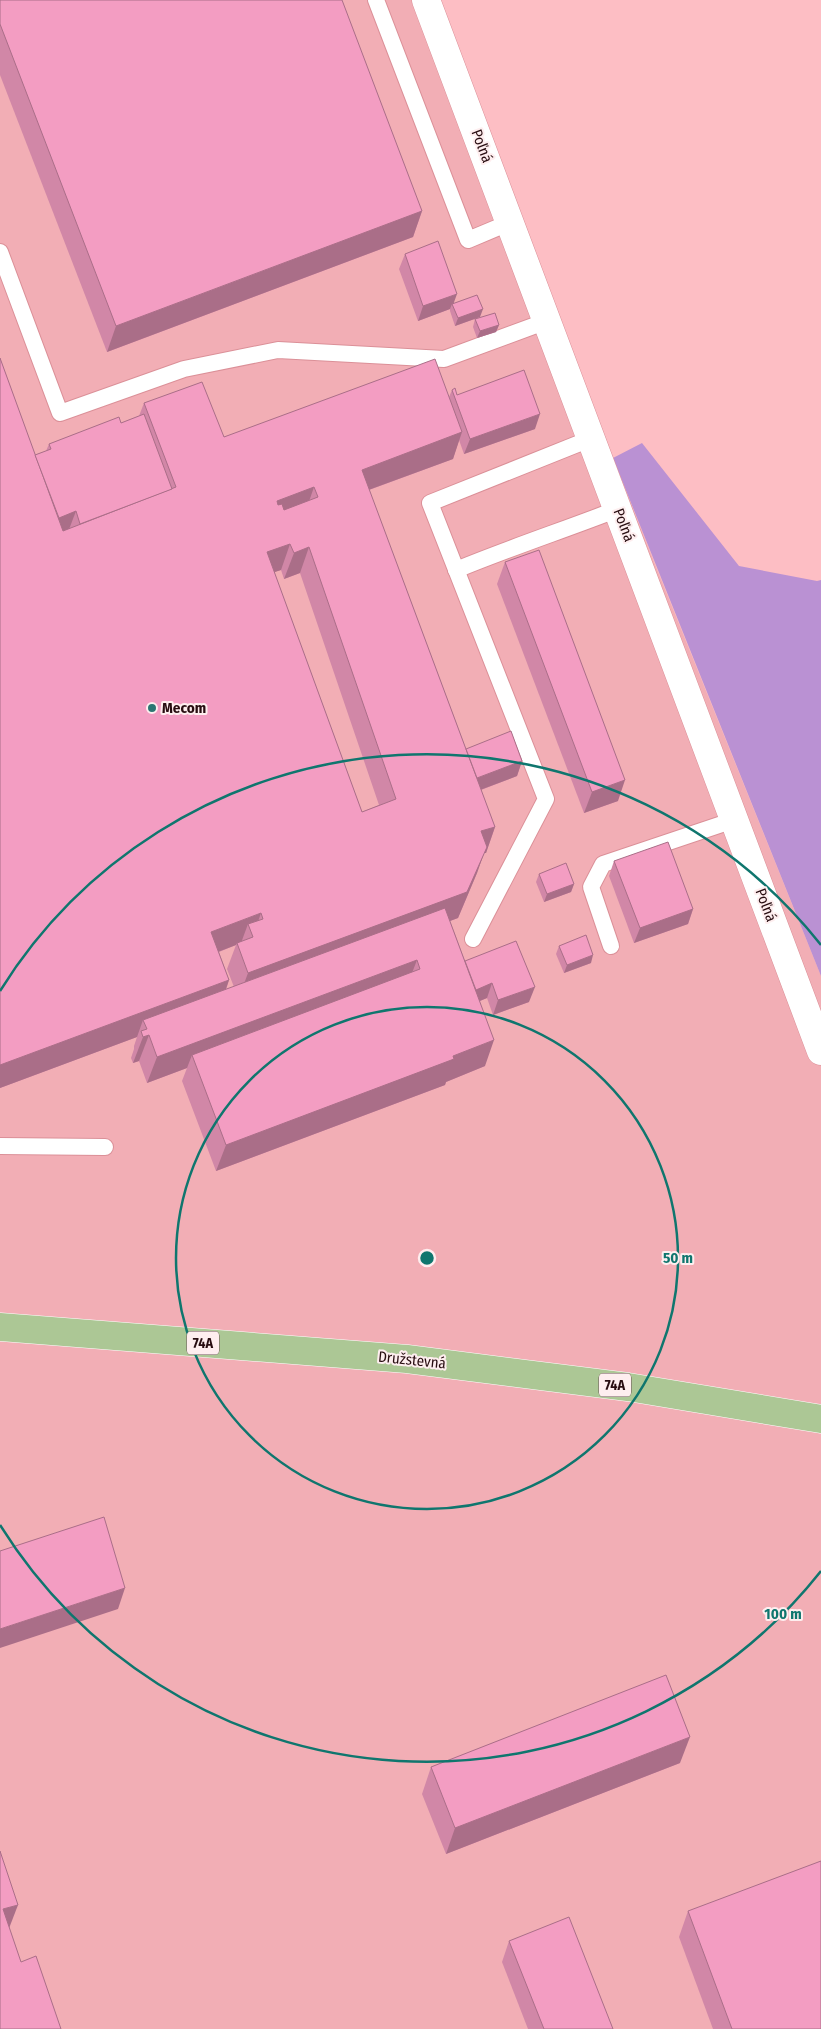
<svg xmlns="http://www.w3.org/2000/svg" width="821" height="2029" font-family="'Fira Sans Condensed',sans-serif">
<rect width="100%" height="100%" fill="#fdbec4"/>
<polygon fill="#f2aeb5" points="0,0 434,0 654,562 821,976 821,2029 0,2029"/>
<polygon fill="#ba91d3" points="642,443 739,566 817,581 821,580 821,976 613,458"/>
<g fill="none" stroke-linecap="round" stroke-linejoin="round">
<defs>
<g id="lane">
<polyline points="376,0 468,240 511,222"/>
<polyline points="0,252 60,413 184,369 278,350 444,359 547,321"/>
<path d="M456,570C509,548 564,530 618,509"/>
<polyline points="473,939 546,799 430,503 590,439"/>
<polyline points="611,946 591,887 603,864 734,820"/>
<polyline points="0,1146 105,1147"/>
</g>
<polyline id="street" points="426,0 821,1051"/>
<polyline id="primary" points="0,1327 407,1359 628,1387 821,1419"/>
</defs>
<use href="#lane" stroke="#db9098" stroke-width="18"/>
<use href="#street" stroke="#db9098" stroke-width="29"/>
<use href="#primary" stroke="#fff" stroke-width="29"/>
<use href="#lane" stroke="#fff" stroke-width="16"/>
<use href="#street" stroke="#fff" stroke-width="28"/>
<use href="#primary" stroke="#acc795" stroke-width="28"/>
</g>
<g fill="#d187a7" fill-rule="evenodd">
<polygon points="0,0 422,211 413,237 107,352 0,75"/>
<polygon points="405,254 454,303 480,317 455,326 450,311 450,309 418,321 399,269"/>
<polygon points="475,319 499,325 496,332 477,338 473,327"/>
<path d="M0,358L35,455L46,451L49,444L121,423L139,416L144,403L224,437L449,397L452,390L457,395L535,429L464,454L459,440L453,459L369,490L466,749L522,761L517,776L481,790L495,827L486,853H484L477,873L458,918L450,921L465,961L529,1002L493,1015L487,998L480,1001L485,1066L446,1082L445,1085L216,1171L182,1081L187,1068L147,1083L139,1061L133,1063L131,1058L134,1049V1046L137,1037L0,1088ZM281,570L284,579L300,573L379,805L362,812L274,572ZM236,945L227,969L234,987L226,990L229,980L219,952Z"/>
<polygon points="505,562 618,801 584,813 497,584"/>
<polygon points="614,861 693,909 688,924 634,943 609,876"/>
<polygon points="539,874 574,884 571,892 544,902 536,882"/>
<polygon points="559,946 591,963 564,973 556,954"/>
<polygon points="680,1763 446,1854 422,1794 431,1767"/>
<polygon points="688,1911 821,2029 713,2029 679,1937"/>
<polygon points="509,1941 613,2029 528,2029 502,1962"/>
</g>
<g fill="#aa6e88">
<polygon points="422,211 413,237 107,352 116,326"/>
<polygon points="457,294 453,305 452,304 450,309 418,321 423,306"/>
<polygon points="483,309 480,317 455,326 458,318"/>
<polygon points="499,325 496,332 477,338 480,331"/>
<polygon points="540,414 535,429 464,454 470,439"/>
<polygon points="462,432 453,459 352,496 362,470"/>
<polygon points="314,487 305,513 267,527 277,501"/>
<polygon points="76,511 68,532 48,540 55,519"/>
<polygon points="290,544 281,570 257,578 267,552"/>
<polygon points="309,547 300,573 284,579 294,553"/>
<polygon points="522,761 517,776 464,796 470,781"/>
<polygon points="625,780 618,801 584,813 592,792"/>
<polygon points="495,827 486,853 484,853 477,873 458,918 238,1000 248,973 481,831"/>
<polygon points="574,884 571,892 544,902 547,894"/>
<polygon points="693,909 688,924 634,943 640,928"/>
<polygon points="261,913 253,936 248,924 241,943 237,943 236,945 202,958 211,932"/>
<polygon points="593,955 591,963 564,973 567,965"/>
<polygon points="417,960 407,986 192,1055 187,1068 147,1083 157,1057"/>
<polygon points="229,980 220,1006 143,1020 137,1037 0,1088 0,1065"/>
<polygon points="492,983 487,998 470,1005 475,990"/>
<polygon points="535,987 529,1002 493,1015 498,1000"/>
<polygon points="149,1035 139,1061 133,1063 143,1037"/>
<polygon points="494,1040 485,1066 446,1082 445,1085 216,1171 226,1145"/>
<polygon points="125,1588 118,1609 0,1648 0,1629"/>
<polygon points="690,1737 680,1763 446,1854 455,1828"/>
<polygon points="18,1905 8,1931 3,1909"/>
</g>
<g fill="#f39dc2" stroke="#aa6e88" fill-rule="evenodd">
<polygon points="0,0 342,0 422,211 116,326 0,24"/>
<polygon points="438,241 457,294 423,306 405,254"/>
<polygon points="477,295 483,309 458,318 452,304"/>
<polygon points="495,313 499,325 480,331 475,319"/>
<path d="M0,358L63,531L176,487L144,403L202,382L224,437L435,359L462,432L362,470L495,827L481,831L487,847L467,892L248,973L237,943L253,937L248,924L263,919L261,913L211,932L229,980L0,1065ZM314,487L318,497L284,510L282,504L278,505L277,501ZM290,544L294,553L309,547L396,799L362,812L267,552Z"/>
<polygon points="524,370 540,414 470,439 452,390 455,388 457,395"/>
<polygon points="144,414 172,489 80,524 76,511 59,518 35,455 51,449 49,444 119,417 121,423"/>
<polygon points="539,550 625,780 592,792 505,562"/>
<polygon points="511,731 522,761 477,778 466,749"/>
<polygon points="668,842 693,909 640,928 614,861"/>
<polygon points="566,863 574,884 547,894 539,874"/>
<polygon points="445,908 494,1040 453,1056 454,1059 226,1145 192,1055 420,969 417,960 157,1057 149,1035 143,1037 141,1031 147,1029 143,1020"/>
<polygon points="586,935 593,955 567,965 559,946"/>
<polygon points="516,941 535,987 498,1000 492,983 476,990 465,961"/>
<polygon points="104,1517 125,1588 0,1629 0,1551"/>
<polygon points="666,1675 690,1737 455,1828 431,1767"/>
<polygon points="0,1851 18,1905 3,1909 21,1962 36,1956 61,2029 0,2029"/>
<polygon points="821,1861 821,2029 732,2029 688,1911"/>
<polygon points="569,1917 613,2029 544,2029 509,1941"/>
</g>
<g fill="none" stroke="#0f766e" stroke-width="2.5">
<circle cx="427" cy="1258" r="251"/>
<path d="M821 1571A503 503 0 0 1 0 1525M0 991A503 503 0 0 1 821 945"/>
</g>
<circle fill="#2c7673" stroke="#feeeef" stroke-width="2" cx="152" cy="708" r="5"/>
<g text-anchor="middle" stroke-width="4" stroke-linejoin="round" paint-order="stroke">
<g fill="#feeeef" stroke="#685054" stroke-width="1">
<rect x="187" y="1331.5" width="32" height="23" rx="4"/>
<rect x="599" y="1373.5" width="32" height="23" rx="4"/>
</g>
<g font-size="14" font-weight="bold" fill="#280d11">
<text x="203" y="1348">74A</text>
<text x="615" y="1390">74A</text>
</g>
<g font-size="15" fill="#280d11" stroke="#feeeef">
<text transform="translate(482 146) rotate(69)" y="5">Poľná</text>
<text transform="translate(624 525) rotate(69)" y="5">Poľná</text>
<text transform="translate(766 905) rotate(69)" y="5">Poľná</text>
<text transform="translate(412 1360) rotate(6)" y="5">Družstevná</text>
</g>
<g font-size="15" font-weight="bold" fill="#280d11" stroke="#feeeef" text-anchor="start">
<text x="162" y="713">Mecom</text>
</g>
</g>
<circle cx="427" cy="1258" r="8" fill="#0f766e" stroke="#feeeef" stroke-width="2.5"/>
<g font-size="15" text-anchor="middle" font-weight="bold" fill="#0f766e" stroke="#feeeef" stroke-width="4" stroke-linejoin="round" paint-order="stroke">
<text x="678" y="1263">50 m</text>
<text x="783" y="1619">100 m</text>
</g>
</svg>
